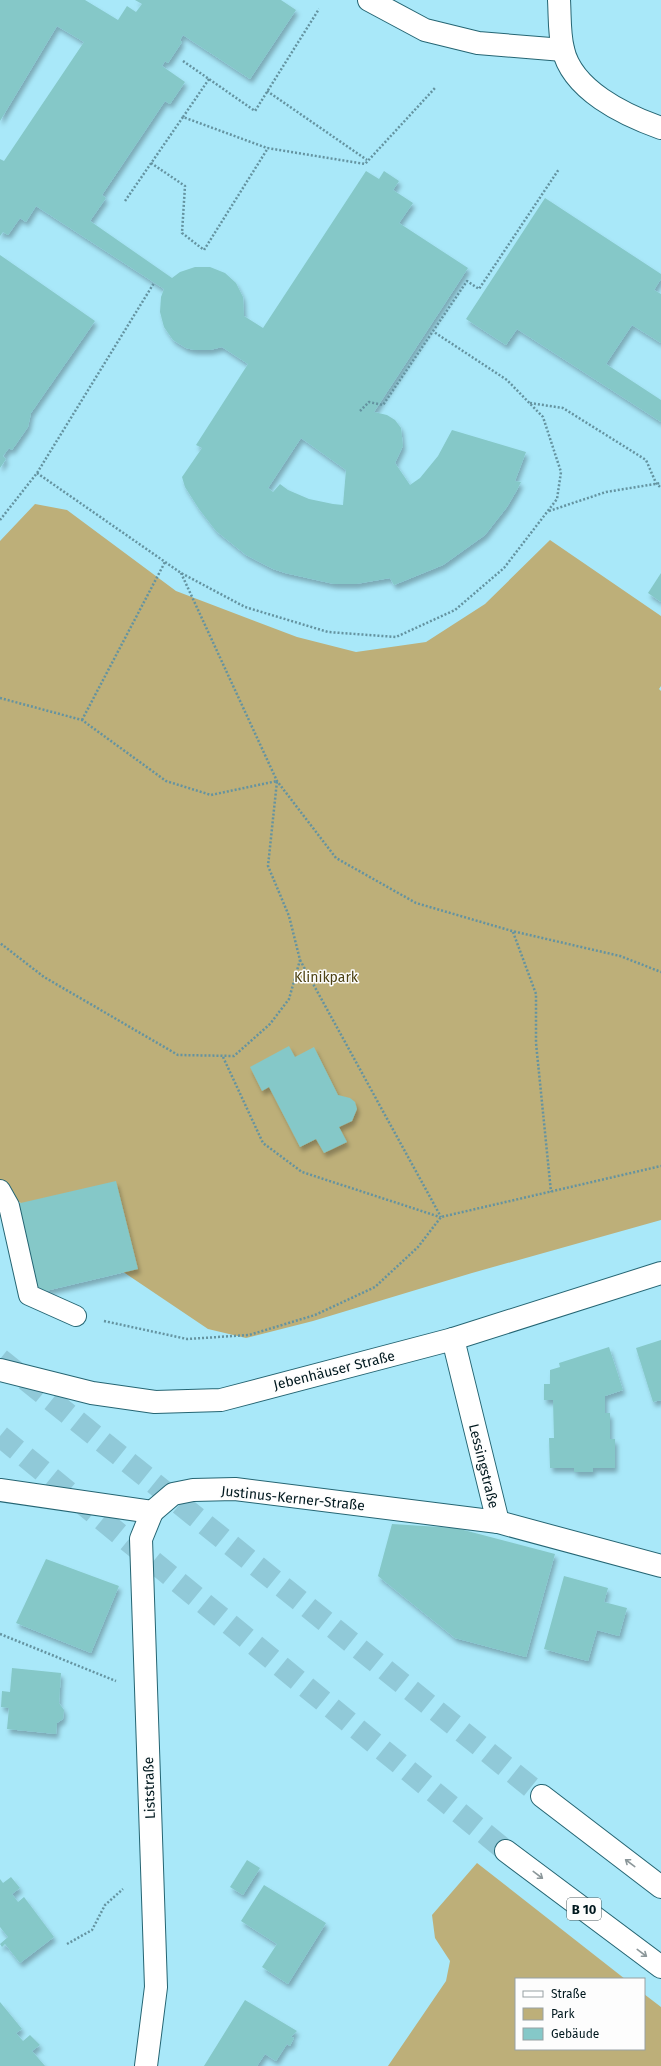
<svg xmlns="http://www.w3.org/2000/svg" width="661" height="2066" font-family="'Fira Sans',sans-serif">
<defs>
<filter id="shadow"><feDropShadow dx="2.5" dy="4.5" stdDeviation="2" flood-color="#0004"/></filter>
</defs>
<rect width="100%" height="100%" fill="#a9e8f9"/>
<g fill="#bdaf79">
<polygon points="35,504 67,510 176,591 297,637 356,652 426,642 485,604 550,540 661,616 661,686 659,689 661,691 661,1220 472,1273 313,1321 246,1338 208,1329 0,1189 0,541"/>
<polygon points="477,1863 625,1979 516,1979 516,2049 644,2049 644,1994 661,2007 661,2066 388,2066 446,1981 450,1961 435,1938 432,1915"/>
</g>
<g fill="#85c8c8" fill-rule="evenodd" filter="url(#shadow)">
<path d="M0,0H85L118,20L127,6L136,12L142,4L135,0H281L296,10L250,79L183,35L180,40L182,42L168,63L165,61L162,66L185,82L170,104L165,101L102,195L106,198L90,221L172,278L180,272L195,267H210L225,273L236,283L243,297L244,316L263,328L366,171L379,179L384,171L399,181L393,190L413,203L399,223L468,268L374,412L387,415L395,420L401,428L403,446L395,463L410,485L420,478L438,456L452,430L526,452L515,481L521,482L517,490L507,507L485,535L443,565L394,585L390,578L356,584H334L285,573L273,569L246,555L216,531L199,509L185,487L182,477L202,448L196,445L248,364L222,347L210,350H194L186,348L173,340L164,327L160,312L161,297L164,289L36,206L26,222L20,218L8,235L3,232L0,236V159L4,161L84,42L57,26L0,121ZM301,438L346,470L343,505L333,504L309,499L288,490L280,484L273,492L268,488Z"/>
<polygon points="545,198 661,274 661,279 654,290 661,294 661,343 632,325 606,364 661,400 661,422 517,329 506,345 466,319"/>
<polygon points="0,255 95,321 31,413 28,427 12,450 9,448 3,456 6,459 0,468"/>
<polygon points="661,573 661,602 648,593"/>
<polygon points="289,1046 295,1057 314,1047 338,1095 350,1098 355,1102 357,1109 352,1121 339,1127 347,1142 324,1153 316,1139 300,1147 269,1087 262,1091 250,1067"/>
<polygon points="116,1181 138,1269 33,1294 12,1205"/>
<polygon points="661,1340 661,1400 653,1402 636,1348"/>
<polygon points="609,1347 623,1390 605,1396 605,1413 610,1413 610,1439 615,1439 615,1468 593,1468 593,1472 574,1472 574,1468 550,1468 549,1438 554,1438 553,1400 544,1400 544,1384 550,1384 550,1370 560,1367 559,1363"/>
<polygon points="392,1524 456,1528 555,1554 526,1657 455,1638 378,1576"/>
<polygon points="46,1559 119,1586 91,1653 16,1623"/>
<polygon points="564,1576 608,1588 604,1602 627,1608 619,1636 597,1630 588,1661 544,1649"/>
<polygon points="12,1668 61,1673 59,1703 64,1710 63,1719 57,1723 56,1734 7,1729 9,1708 1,1707 2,1691 10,1692"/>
<polygon points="247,1860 260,1868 243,1895 230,1887"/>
<polygon points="11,1877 20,1888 12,1894 18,1902 24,1897 54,1937 20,1963 5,1944 2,1947 0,1944 8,1937 0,1927 0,1879 3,1883"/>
<polygon points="264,1885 326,1923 288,1984 262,1967 277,1944 241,1921"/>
<polygon points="245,2000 297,2031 291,2037 294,2038 290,2046 287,2044 276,2061 265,2054 257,2066 204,2066"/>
<polygon points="0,2002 22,2029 16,2033 23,2041 30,2035 40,2045 32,2051 45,2066 0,2066"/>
</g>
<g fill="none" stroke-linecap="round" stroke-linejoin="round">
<g stroke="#90c9d8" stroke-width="22" stroke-dasharray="22 11" stroke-linecap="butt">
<polyline points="0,1359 542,1796"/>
<polyline points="0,1436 506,1851"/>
</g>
<defs>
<polyline id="lane" points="0,1190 9,1206 29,1295 76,1316"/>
<g id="street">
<polyline points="369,0 425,30 478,43 563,50"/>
<path d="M559,0C560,16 559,33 563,49C572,90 624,115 661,128"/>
<polyline points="453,1339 498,1522"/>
<polyline points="0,1490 152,1512 173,1494 193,1490 235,1489 498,1522 661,1566"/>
<polyline points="146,2066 156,1987 141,1539 152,1512"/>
</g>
<polyline id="secondary" points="0,1370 92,1393 155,1402 221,1400 453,1339 661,1273"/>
<g id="highway">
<polyline points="542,1796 661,1887"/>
<polyline points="506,1851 661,1967"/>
</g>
</defs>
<use href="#lane" stroke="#256573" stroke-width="22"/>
<use href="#street" stroke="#256573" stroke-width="24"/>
<use href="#secondary" stroke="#256573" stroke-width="24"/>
<use href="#highway" stroke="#256573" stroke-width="24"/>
<g stroke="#6493a0" stroke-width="2.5" stroke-dasharray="2 2" stroke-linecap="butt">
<polyline points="183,61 255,111 319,9"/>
<polyline points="267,91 367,160"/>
<polyline points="183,117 209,79"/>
<polyline points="151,163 185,186 182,233 204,250 268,148"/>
<polyline points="125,201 183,117 267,148 365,164 435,88"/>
<polyline points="530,403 563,408 646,460 656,483 661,488"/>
<polyline points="360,411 369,402 383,405 467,281 479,289 559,169"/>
<polyline points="37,473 181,573 245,607 328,632 396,637 455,610 504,568 557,499 561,472 543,417 507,380 434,332"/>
<polyline points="549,511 606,492 661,483"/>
<polyline points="0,520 37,473 154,283"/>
<polyline points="181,573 277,781 336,858 416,903 512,931 620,956 661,972"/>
<polyline points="0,698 82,720 166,781 211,795 277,781 268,866 289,916 300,960 289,999 270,1024 234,1056 178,1055 44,977 0,943"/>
<polyline points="82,720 165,562"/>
<polyline points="513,932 536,994 536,1043 551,1192"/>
<polyline points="300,960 441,1217"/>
<polyline points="223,1057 263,1143 302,1172 440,1217"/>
<polyline points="104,1321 187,1339 249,1335 315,1315 375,1287 418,1247 441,1217 661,1166"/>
<polyline points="0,1634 116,1681"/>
<polyline points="67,1944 92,1930 105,1905 123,1889"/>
</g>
<use href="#lane" stroke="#fff" stroke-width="20"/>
<use href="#street" stroke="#fff" stroke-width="22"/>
<use href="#secondary" stroke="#fff" stroke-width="22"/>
<use href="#highway" stroke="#fff" stroke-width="22"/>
</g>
<defs><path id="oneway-shaft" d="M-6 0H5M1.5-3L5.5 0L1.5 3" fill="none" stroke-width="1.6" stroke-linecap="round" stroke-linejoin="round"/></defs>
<g stroke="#8c979a">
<use href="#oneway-shaft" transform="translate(630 1863) rotate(-143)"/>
<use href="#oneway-shaft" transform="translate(538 1875) rotate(37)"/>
<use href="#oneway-shaft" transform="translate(642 1953) rotate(37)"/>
</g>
<g text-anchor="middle" stroke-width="3" stroke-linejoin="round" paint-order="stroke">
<rect fill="#fdfdfd" stroke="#4c5d61" stroke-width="1" x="567" y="1898" width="34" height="22" rx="3"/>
<g font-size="13" font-weight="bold" fill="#00181e">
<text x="584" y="1914">B 10</text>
</g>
<g font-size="14" fill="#4c4112" stroke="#fdfdfd">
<text x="326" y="982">Klinikpark</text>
</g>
<g font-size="14" fill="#00181e" stroke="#fdfdfd">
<text transform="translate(334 1370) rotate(-14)" y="5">Jebenhäuser Straße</text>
<text transform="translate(484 1466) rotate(76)" y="5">Lessingstraße</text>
<text transform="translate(293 1498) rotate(6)" y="5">Justinus-Kerner-Straße</text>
<text transform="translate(149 1788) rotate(-92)" y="5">Liststraße</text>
</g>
</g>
<rect x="515" y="1978" width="130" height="72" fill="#fdfdfd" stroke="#98a1a4"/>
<rect x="523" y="1991" width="20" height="6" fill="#ffffff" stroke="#98a1a4"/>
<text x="551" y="1998" font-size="12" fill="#00181e">Straße</text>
<rect x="523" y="2008" width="20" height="12" fill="#bdaf79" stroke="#98a1a4"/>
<text x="551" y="2018" font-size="12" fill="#00181e">Park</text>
<rect x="523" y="2028" width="20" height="12" fill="#85c8c8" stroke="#98a1a4"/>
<text x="551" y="2038" font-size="12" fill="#00181e">Gebäude</text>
</svg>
